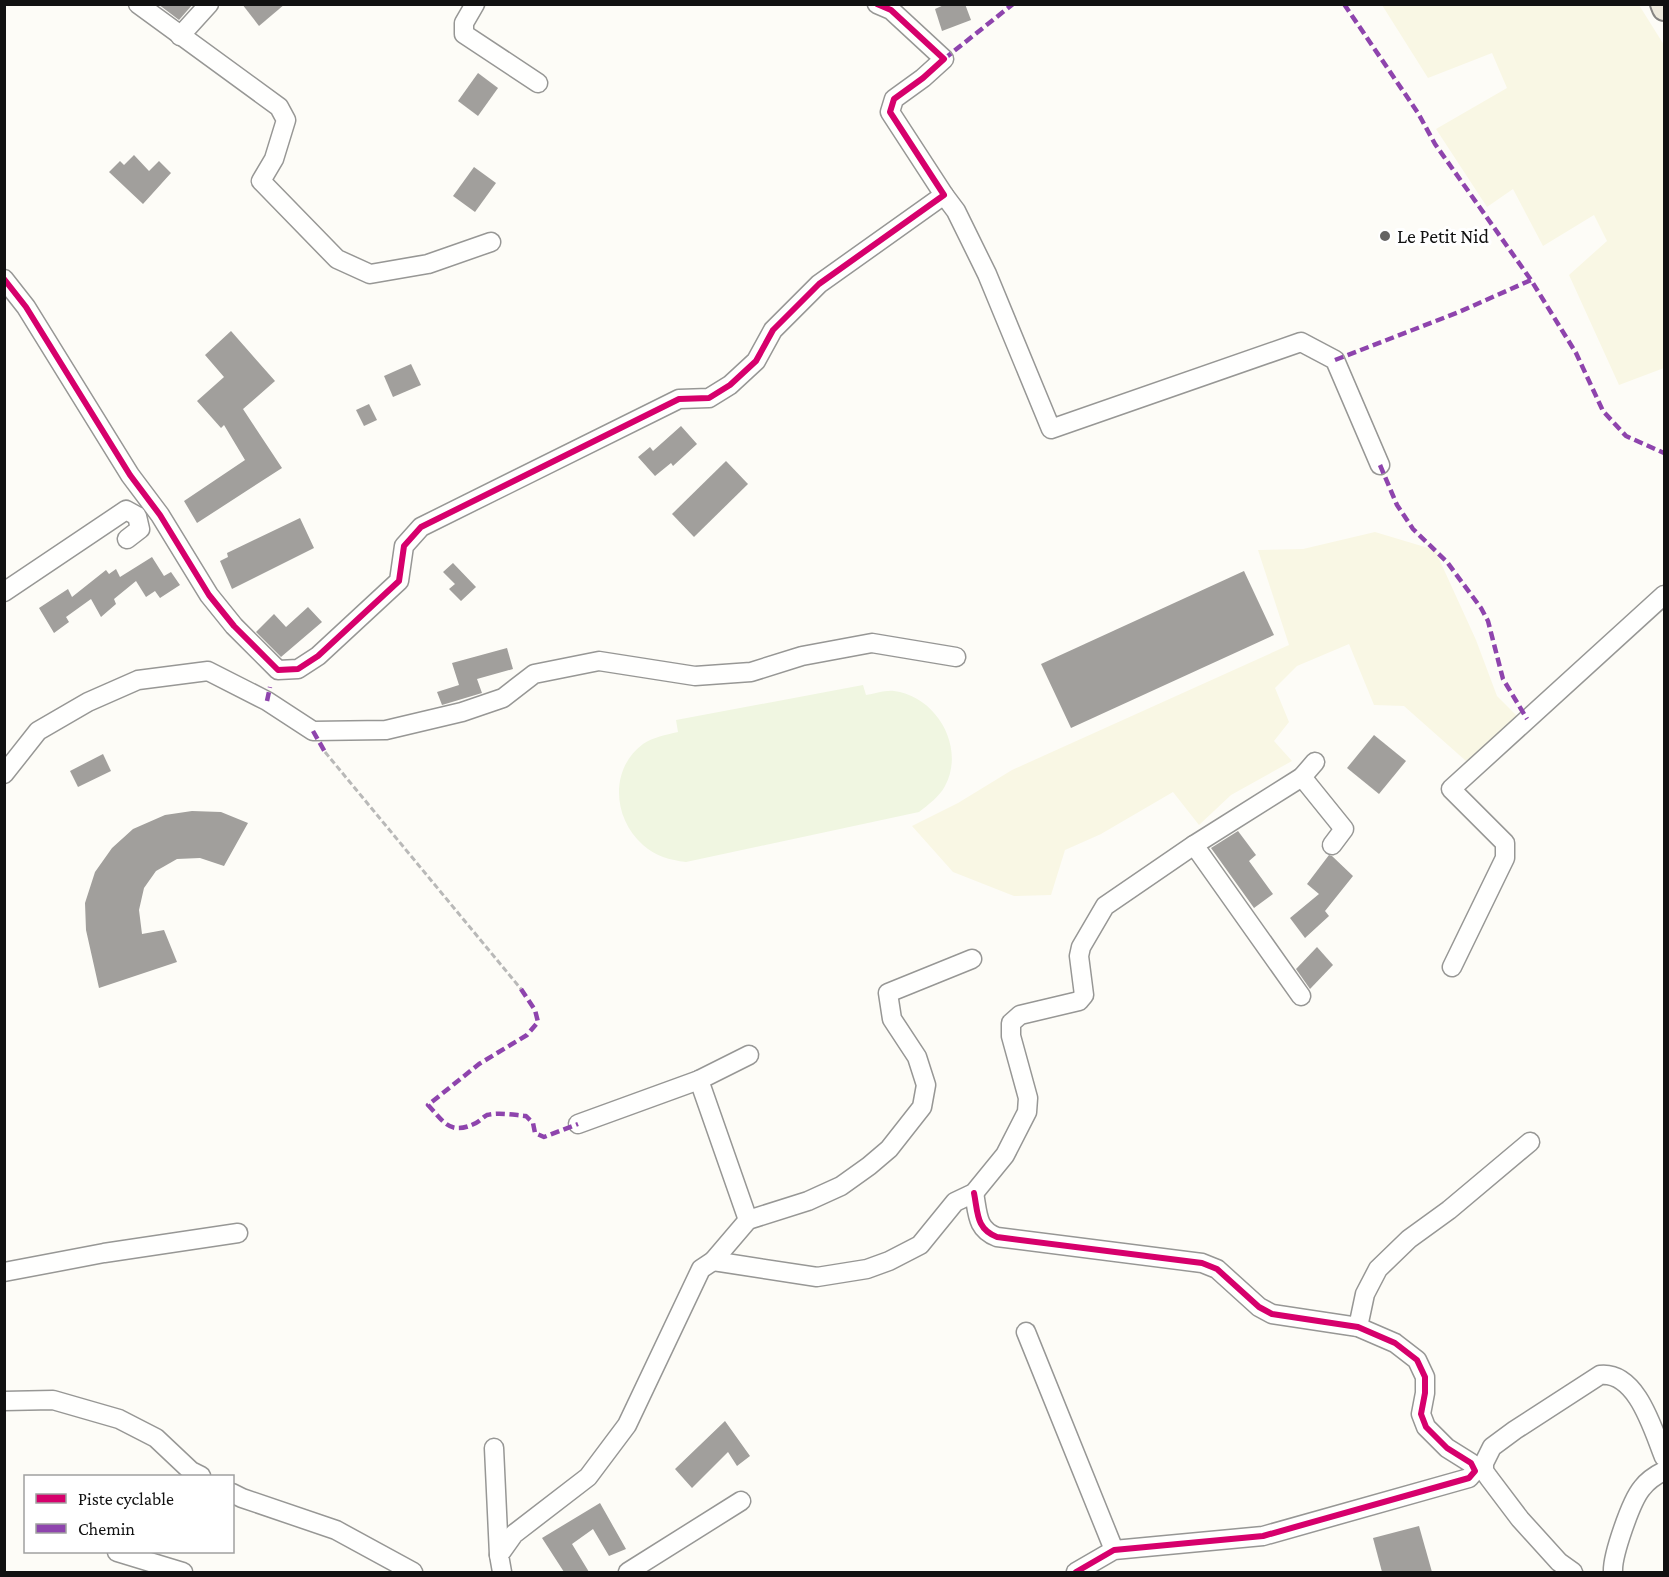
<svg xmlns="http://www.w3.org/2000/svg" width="1669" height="1577" font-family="'Crimson Pro',serif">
<rect width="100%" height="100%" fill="#fdfcf7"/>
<g fill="#f9f7e4">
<polygon points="1382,5 1639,5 1664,45 1664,368 1619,385 1569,275 1607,241 1594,215 1543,246 1513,189 1487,207 1436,129 1507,88 1492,53 1428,78"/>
<polygon points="1375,532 1435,550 1476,640 1497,696 1519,718 1466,761 1404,706 1374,705 1349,644 1297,666 1275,688 1289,722 1274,741 1292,761 1231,795 1199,825 1173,792 1101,834 1065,850 1051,895 1014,896 953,872 912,826 958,803 1012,770 1289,645 1258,550 1303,549"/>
</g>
<path fill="#f0f6e1" d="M863,685L866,695C874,694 885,690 894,691C936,696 966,747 945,786C940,796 928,805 919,812L686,862C670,860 655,856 643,845C613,819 609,769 643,744C654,737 665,735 678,732L676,720Z"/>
<g fill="#a19f9c">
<polygon points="158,4 193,4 179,20"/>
<polygon points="242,4 285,4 259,26"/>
<polygon points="946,4 965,4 971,20 942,31 935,9"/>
<polygon points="478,73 498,88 478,116 458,101"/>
<polygon points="134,155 149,171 159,161 171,173 143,204 109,172 120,161 124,165"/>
<polygon points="474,167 496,183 475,212 453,196"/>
<polygon points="231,331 275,381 243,409 282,468 197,523 184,501 245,460 224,425 221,428 197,401 224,377 205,355"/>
<polygon points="411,364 421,385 393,397 384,376"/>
<polygon points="369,404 377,420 364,426 356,410"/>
<polygon points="681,426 697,444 673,466 671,463 655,476 638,457 650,447 653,451"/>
<polygon points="726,461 748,484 694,537 672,514"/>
<polygon points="300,518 314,548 232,589 220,561 228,557 227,553"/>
<polygon points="152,557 164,576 171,572 180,585 160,598 155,591 146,597 136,581 114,599 116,604 101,617 91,599 66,617 69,622 54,633 39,608 68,589 72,597 106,570 109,574 116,569 120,577"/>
<polygon points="453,563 476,587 461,601 449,589 455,584 443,572"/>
<polygon points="1244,571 1274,635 1071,728 1041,664"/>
<polygon points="308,607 322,622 281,657 256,632 274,614 286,627"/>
<polygon points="507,648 513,669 477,679 482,693 442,705 437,692 459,685 452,663"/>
<polygon points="1374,735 1406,761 1379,794 1347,768"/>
<polygon points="103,754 111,771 78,787 70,771"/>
<polygon points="192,811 221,812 248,823 224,866 200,858 177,859 156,871 144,888 139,910 142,934 164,930 177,962 99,988 86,930 85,903 95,872 112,848 133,829 165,815"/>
<polygon points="1238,831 1256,855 1249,861 1273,894 1254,908 1211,848"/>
<polygon points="1329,855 1332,856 1353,876 1325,911 1329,916 1305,938 1290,918 1319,894 1307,884"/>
<polygon points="1317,947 1333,965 1310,989 1296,969"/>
<polygon points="725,1421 750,1456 737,1466 728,1452 692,1488 675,1469"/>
<polygon points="600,1503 626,1549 609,1556 593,1529 572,1544 589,1572 564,1572 542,1538"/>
<polygon points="1419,1526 1432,1572 1382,1572 1373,1538"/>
</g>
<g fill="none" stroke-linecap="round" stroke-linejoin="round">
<defs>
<g id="minor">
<polyline points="138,4 279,107 286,120 274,159 261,181 337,259 370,274 428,264 491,242"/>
<polyline points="475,4 464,23 464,34 538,83"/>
<polyline points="180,36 209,4"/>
<polyline points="944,195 956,211 987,274 1051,429 1301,342 1335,360 1380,465"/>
<polyline points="4,279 26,307 130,475 160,515 209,595 234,626 278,670 298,669 318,656 399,581 404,546 421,527 679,399 709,398 730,385 756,361 773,330 819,284 944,195 890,112 894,99 923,78 944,59 891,10 877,4"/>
<polyline points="4,592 126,510 137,516 140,529 127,539"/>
<polyline points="4,774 38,731 88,702 138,680 208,671 267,701 313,731 386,730 462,712 503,698 534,674 599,661 695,676 751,672 802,656 872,643 956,657"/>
<polyline points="1302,777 1344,829 1332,845"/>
<polyline points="1194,845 1302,777 1315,762"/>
<polyline points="1452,967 1505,858 1505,843 1451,789 1664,595"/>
<polyline points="699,1080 748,1220"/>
<polyline points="578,1124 699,1080 749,1055"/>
<path d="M974,1193C978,1213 976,1229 997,1237L1202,1263L1217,1269L1259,1307L1272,1314L1358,1327L1395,1343L1417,1360L1425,1377V1393L1421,1414L1426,1427L1447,1448L1471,1463L1475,1471L1469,1478L1263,1536L1114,1550L1076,1572"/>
<polyline points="713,1261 817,1277 867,1269 889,1261 920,1245 955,1202 974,1193 1005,1155 1027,1112 1028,1098 1011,1036 1011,1023 1020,1015 1079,1001 1084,995 1079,956 1081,947 1105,906 1194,845 1301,996"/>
<polyline points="4,1272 104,1253 238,1233"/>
<polyline points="1358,1327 1365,1294 1378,1269 1409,1239 1449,1210 1530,1142"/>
<polyline points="1026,1332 1114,1550"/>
<polyline points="4,1401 53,1400 119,1419 156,1438 191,1471 201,1476"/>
<polyline points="494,1448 499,1555"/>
<polyline points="232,1493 242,1498 336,1530 413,1572"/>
<polyline points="117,1552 183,1572"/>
<polyline points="502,1572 499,1555 514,1534 588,1477 627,1425 701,1269 713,1261 748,1220 808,1201 841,1186 869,1166 889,1149 922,1107 926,1085 917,1057 892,1019 888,993 972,959"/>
<polyline points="628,1572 741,1501"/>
<path d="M1573,1572L1559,1562L1520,1519L1489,1478L1484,1471V1463L1492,1447L1515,1430L1600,1375C1637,1371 1653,1430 1664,1457"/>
<path d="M1613,1572C1612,1556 1631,1501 1642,1488C1648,1480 1656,1475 1664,1471"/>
</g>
<polyline id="major" points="1662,4 1664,9"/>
</defs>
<use href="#minor" stroke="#979795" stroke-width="21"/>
<use href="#major" stroke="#858482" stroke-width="26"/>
<polyline stroke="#b9b9b8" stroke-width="3" stroke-dasharray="6 3" stroke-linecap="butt" points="325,752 521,989"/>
<use href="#minor" stroke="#fffffe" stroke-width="18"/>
<use href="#major" stroke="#ede9dc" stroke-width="22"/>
<g stroke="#8e44ad" stroke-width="4.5" stroke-dasharray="9 4.5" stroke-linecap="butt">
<polyline points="1344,4 1418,113 1435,144 1531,280 1576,353 1603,411 1626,436 1664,453"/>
<polyline points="944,59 1013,4"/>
<polyline points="1335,360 1459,312 1531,280"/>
<polyline points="1380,465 1397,505 1413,529 1447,562 1481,608 1488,621 1503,679 1527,719"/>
<polyline points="267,701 270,687"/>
<polyline points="313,731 325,752"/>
<path d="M521,989L535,1010L538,1022L527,1035L479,1064L428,1105C444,1122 450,1136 476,1123C480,1121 483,1117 487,1115C499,1112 514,1115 526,1116L533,1123L535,1133L544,1137L578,1124"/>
</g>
<defs>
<g id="cycleway">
<polyline points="4,279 26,307 130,475 160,515 209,595 234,626 278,670 298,669 318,656 399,581 404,546 421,527 679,399 709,398 730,385 756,361 773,330 819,284 944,195 890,112 894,99 923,78 944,59 891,10 877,4"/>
<path d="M974,1193C978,1213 976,1229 997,1237L1202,1263L1217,1269L1259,1307L1272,1314L1358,1327L1395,1343L1417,1360L1425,1377V1393L1421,1414L1426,1427L1447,1448L1471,1463L1475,1471L1469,1478L1263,1536L1114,1550L1076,1572"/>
</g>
</defs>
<use href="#cycleway" stroke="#fff" stroke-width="10"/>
<use href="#cycleway" stroke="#d6006c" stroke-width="6"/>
</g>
<circle fill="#646362" stroke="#fff" stroke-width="2" cx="1385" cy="236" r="6"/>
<g text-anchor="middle" stroke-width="6" stroke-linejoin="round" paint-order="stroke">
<g font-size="20" fill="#111" stroke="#fff" text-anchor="start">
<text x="1397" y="243">Le Petit Nid</text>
</g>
</g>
<rect width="1669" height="1577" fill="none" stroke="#111111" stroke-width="12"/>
<rect x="24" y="1475" width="210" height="78" fill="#ffffff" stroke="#a0a0a0" stroke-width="1.5"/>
<rect x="36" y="1494" width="30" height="9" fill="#d6006c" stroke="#a0a0a0" stroke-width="1.5"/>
<text x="78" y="1505" font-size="18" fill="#111111">Piste cyclable</text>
<rect x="36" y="1524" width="30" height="9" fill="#8e44ad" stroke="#a0a0a0" stroke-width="1.5"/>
<text x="78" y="1535" font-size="18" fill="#111111">Chemin</text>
</svg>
